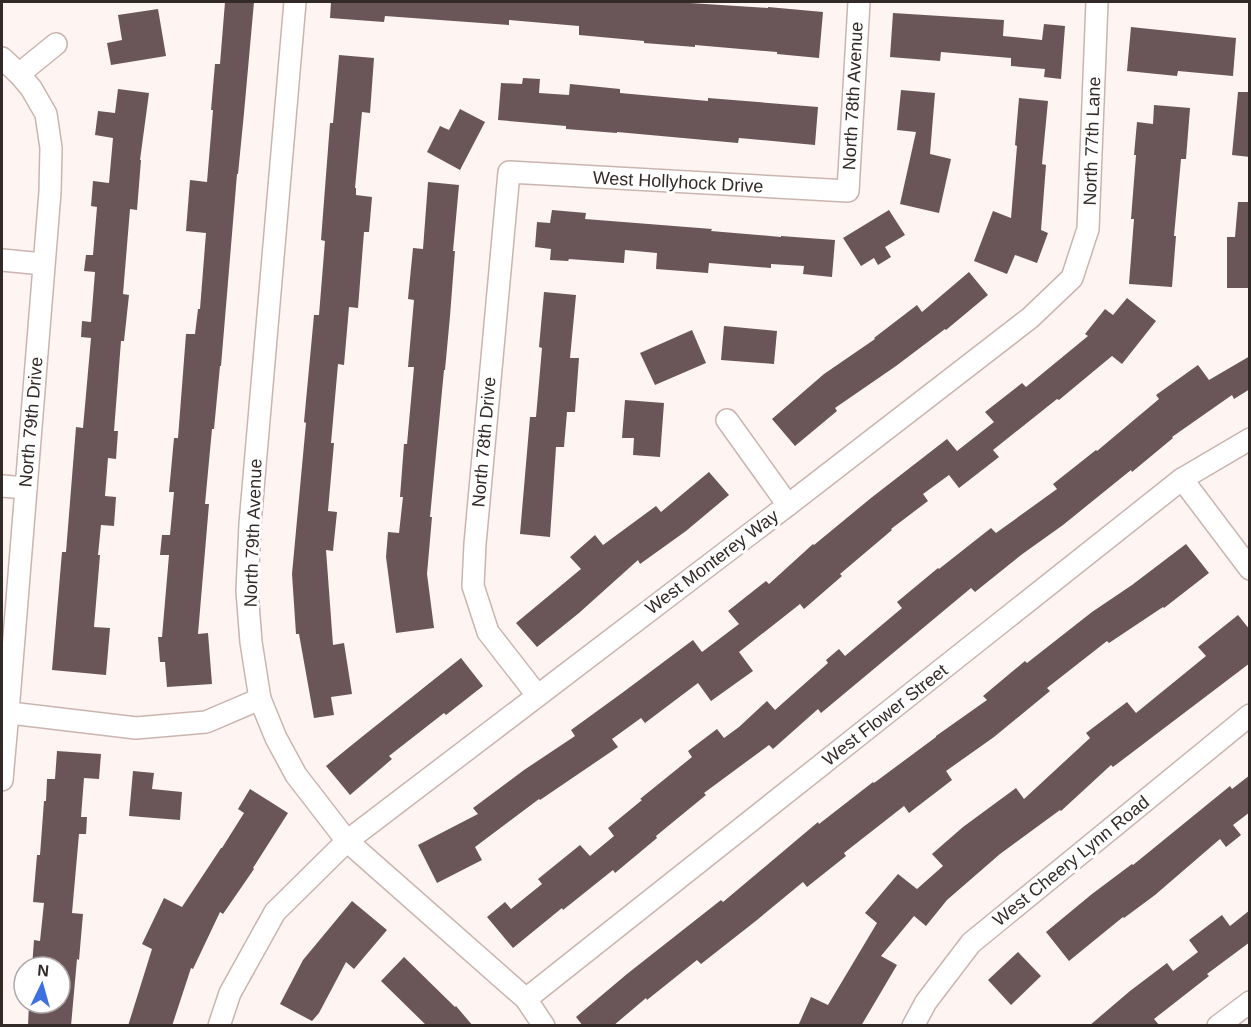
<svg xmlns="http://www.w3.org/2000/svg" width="1251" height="1027" font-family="Helvetica,sans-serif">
<rect width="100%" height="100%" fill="#fef4f2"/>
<g fill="#6a5658">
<polygon points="225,2 254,2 244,113 238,174 237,174 221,366 220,366 214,429 212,429 205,504 209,504 198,634 208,633 212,684 167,687 165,662 160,662 158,637 162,637 169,555 160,555 162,535 170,535 174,492 169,492 174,438 178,438 186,334 195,334 198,309 200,309 206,233 186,231 190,180 207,182 213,110 211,110 215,64 220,64"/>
<polygon points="331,2 674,2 768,8 768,7 823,12 819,58 777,54 777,52 695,45 695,47 644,43 644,41 579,35 579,26 509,20 509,25 385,16 384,22 330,18"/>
<polygon points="158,9 166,56 111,65 107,43 122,40 118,15"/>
<polygon points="893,13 1004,20 1003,36 1042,40 1044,24 1065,26 1061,79 1044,77 1045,69 1011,66 1011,58 941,52 940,61 890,57"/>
<polygon points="1131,27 1236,38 1233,76 1178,71 1177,76 1127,71"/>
<polygon points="339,55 374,58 370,113 362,112 355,188 356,188 356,195 372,197 369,232 364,232 358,308 349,307 344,365 338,364 331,443 334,443 328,511 337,512 333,551 326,550 333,645 344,643 352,694 331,697 334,715 314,718 299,634 296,634 292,574 306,423 304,422 314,315 319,315 325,241 321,240 330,123 333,123"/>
<polygon points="523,78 540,79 539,93 569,95 570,84 620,89 620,93 708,101 708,98 818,107 815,145 739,138 738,143 617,132 617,133 566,129 566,126 498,120 501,83 522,84"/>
<polygon points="118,89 149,93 140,160 141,160 137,210 130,209 123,294 129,295 124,341 121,341 114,431 118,431 116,459 108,458 105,496 116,497 114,526 101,525 98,555 100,555 94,627 110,628 106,675 52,670 62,552 66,552 76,427 83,428 91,338 81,337 82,321 91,322 95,272 84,271 86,255 93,255 97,207 91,206 93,181 109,183 113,138 95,135 98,111 115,113"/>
<polygon points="901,90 935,93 930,154 951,159 939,213 900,204 916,132 897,130"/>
<polygon points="1238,92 1250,92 1250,157 1232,155"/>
<polygon points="1019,98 1048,101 1042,164 1046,165 1041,230 1048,233 1037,263 1015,255 1007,274 974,261 993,211 1011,218 1017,146 1015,145"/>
<polygon points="1154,105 1190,108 1186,159 1181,159 1174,236 1176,236 1172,287 1129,284 1134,219 1131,219 1136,155 1134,155 1137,122 1153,124"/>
<polygon points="460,109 485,122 460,170 427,152 440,126 449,130"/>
<polygon points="428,182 459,185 453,251 455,251 450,316 445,370 444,370 430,517 432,517 427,574 434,628 396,633 386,557 388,532 399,533 403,497 400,497 404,444 407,444 414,367 408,367 414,300 408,299 413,248 423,249"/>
<polygon points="1238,202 1250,202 1250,288 1227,288 1227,237 1235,237"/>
<polygon points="552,210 586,213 585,219 712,229 711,231 781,237 781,236 835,240 832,277 803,274 804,266 771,264 771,268 709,263 708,273 656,269 657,253 625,250 624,263 569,259 568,261 550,260 551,249 535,247 537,222 550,223"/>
<polygon points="889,210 905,235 885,247 891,257 878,265 874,258 861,266 843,238"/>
<polygon points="969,272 988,295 946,330 945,329 896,366 835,408 837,411 795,446 772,419 824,374 875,339 874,338 917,305 922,312"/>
<polygon points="544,292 576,295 570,358 579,358 575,412 567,412 564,447 556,447 550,537 520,534 530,417 536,417 542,348 539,347"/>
<polygon points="1127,298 1156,321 1122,364 1112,356 1059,400 1057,399 993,450 999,457 959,488 949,475 923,494 928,501 891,529 892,530 840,574 842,576 804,609 800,604 739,652 753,671 711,701 698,683 645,723 641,718 612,739 618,747 540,800 539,799 475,847 482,860 437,883 418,845 478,814 473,808 524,770 575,736 571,730 622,693 693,640 702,652 739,624 728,611 766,581 769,584 813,544 814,545 871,498 947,439 957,451 994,422 985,412 1022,383 1026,387 1088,336 1085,334 1105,309 1113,315"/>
<polygon points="724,326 777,331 774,364 721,360"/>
<polygon points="692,330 706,363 655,385 640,353"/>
<polygon points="1250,356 1250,389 1234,399 1232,395 1172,437 1173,438 1132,472 1131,470 1063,525 1021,555 975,592 971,588 821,713 818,709 773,749 769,745 704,793 706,795 656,836 657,838 615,873 613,870 563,910 562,908 513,948 487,917 505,902 511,909 542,884 538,879 580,845 590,856 614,836 608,828 642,800 640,799 692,757 688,751 717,729 724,738 739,727 767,701 775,710 828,663 826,660 839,649 845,656 902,608 897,602 938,568 939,569 991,528 996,533 1057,489 1053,484 1096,450 1097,451 1159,399 1156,395 1198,365 1209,380"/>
<polygon points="625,400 664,403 660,457 633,455 634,438 622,438"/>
<polygon points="709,472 729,495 686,531 640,564 638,560 579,613 537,647 516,623 581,569 570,557 595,535 603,545 656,506 661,512"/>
<polygon points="1186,544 1209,573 1164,608 1163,607 1109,643 1107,641 1047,688 1050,691 994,737 946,771 952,780 909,813 904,806 844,853 846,856 807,887 803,882 757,920 701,964 697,960 647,1000 646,998 613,1026 583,1026 576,1017 627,974 721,900 723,902 818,822 819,824 873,782 874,783 936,737 936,736 987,700 983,696 1025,661 1027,663 1092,612 1132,585"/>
<polygon points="1238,615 1250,630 1250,663 1113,767 1111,765 1061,811 1060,810 1000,854 947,900 926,926 914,916 881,956 897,965 861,1026 798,1026 811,997 828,1005 877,923 865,913 898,874 917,889 943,866 932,854 963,827 1016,788 1024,799 1090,738 1086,733 1127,702 1136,713 1206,656 1198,647"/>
<polygon points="461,658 483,686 446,715 444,713 389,756 392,759 350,795 326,766 363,736"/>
<polygon points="57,751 101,754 99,779 84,778 81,817 87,817 86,834 79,834 72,913 83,914 79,960 77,959 71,1026 28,1026 29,1003 60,1003 60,967 32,967 34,940 40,941 44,903 33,902 37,855 40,855 44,801 46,801 47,779 55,779"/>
<polygon points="133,771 154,773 152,789 182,792 180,820 129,816"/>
<polygon points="1250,775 1250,812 1233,825 1241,835 1226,847 1220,839 1155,895 1124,918 1123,917 1069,961 1046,932 1092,894 1132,864 1133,865 1230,786 1232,789"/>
<polygon points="250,789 288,813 253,868 254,869 223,914 220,912 193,969 191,968 172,1026 128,1026 152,949 142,944 164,898 182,907 221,848 222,848 244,813 238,809"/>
<polygon points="352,901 387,930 354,969 346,962 319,1013 312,1021 280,1004 303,960"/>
<polygon points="1250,910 1250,942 1207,974 1209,976 1154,1019 1160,1026 1089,1026 1130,991 1167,963 1173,971 1198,952 1189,940 1222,915 1230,926"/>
<polygon points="1018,952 1041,976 1011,1005 988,980"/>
<polygon points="404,957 455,1007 456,1006 473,1026 427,1026 381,981"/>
</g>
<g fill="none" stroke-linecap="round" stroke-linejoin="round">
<defs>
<g id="street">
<polyline points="295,2 250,524 247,591 251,642 260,699 276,738 296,775 347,841 526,999 544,1026"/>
<polyline points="2,58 19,74 31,88 46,114 51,148 50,192 8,712 2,780"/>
<polyline points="19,74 56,44"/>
<polyline points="2,260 43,264"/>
<polyline points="727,420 788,505"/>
<polyline points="1182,479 1250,569"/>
<polyline points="2,486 26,488"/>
<polyline points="537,695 488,632 473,586 475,544 509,172 848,191 859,2"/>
<polyline points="2,712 136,728 206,722 260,699"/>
<polyline points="526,999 1182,479 1250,439"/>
<polyline points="219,1026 230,993 275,912 347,841 788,505 1030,318 1072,278 1088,229 1097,2"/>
<polyline points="913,1026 926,1002 971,943 1250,715"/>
<polyline points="1218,1026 1250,1002"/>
</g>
</defs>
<use href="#street" stroke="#cab4ae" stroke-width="24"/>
<use href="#street" stroke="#fff" stroke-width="21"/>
</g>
<g text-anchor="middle" stroke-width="6" stroke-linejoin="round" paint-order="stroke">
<g font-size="18" fill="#322a27" stroke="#fff">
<text transform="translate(853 96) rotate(-87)" y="6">North 78th Avenue</text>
<text transform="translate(1092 141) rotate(-88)" y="6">North 77th Lane</text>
<text transform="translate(678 182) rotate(3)" y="6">West Hollyhock Drive</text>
<text transform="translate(31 422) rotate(-85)" y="6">North 79th Drive</text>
<text transform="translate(484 442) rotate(-85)" y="6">North 78th Drive</text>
<text transform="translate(253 533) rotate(-88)" y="6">North 79th Avenue</text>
<text transform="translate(712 562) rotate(-37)" y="6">West Monterey Way</text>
<text transform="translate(885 715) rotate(-38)" y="6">West Flower Street</text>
<text transform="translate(1071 861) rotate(-39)" y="6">West Cheery Lynn Road</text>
</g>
</g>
<rect width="1251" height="1027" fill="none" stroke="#322a27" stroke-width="6"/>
<g transform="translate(42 985) rotate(5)"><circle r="28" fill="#ffffff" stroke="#adaaa9" stroke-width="1.5"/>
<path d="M0-4.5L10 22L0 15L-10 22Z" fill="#3d70e0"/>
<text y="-9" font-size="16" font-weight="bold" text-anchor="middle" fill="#322a27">N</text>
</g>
</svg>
